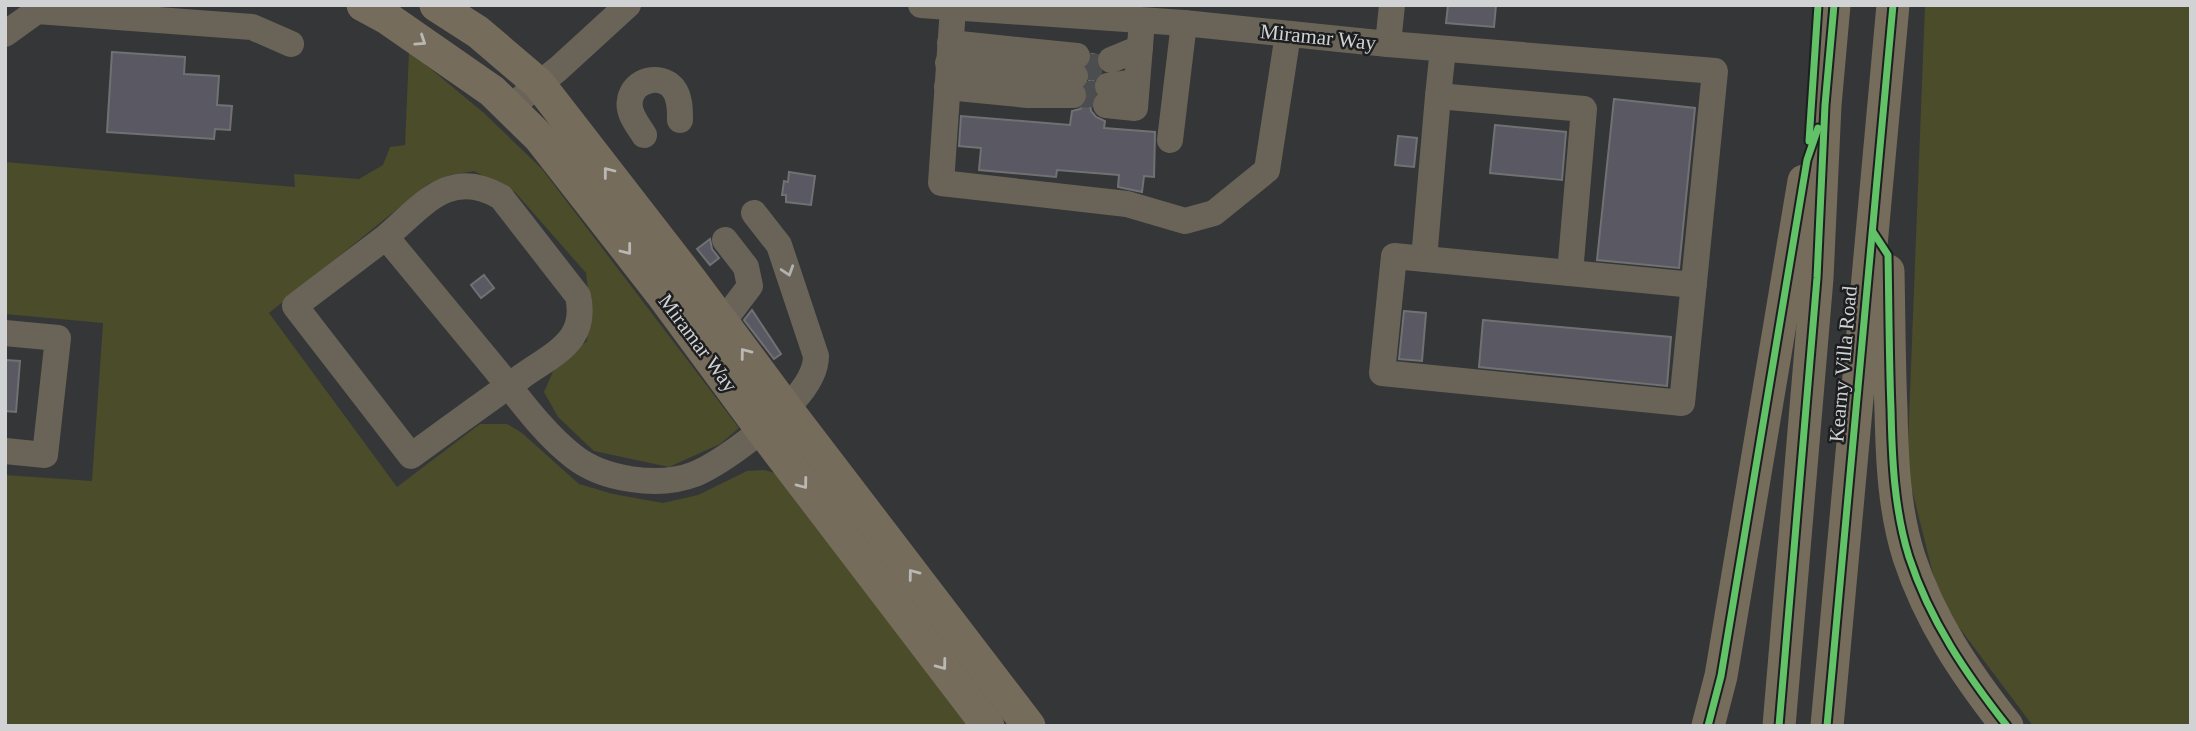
<svg xmlns="http://www.w3.org/2000/svg" width="2196" height="731" font-family="Georgia,serif">
<rect width="100%" height="100%" fill="#353638"/>
<g fill="#4b4c2a">
<polygon points="1925,5 2191,5 2191,726 2033,726 1940,602 1907,470"/>
<polygon points="409,51 484,113 542,169 739,428 720,444 669,467 594,451 558,417 544,392 555,367 587,341 590,308 586,273 515,192 474,171 450,175 428,184 269,313 397,487 480,424 507,424 522,433 579,484 613,494 663,503 698,495 747,471 764,470 786,476 975,726 5,726 5,475 92,481 103,323 5,314 5,162 295,187 294,174 359,179 383,165 390,147 405,145"/>
</g>
<g fill="#595863" stroke="#707173" stroke-width="2">
<polygon points="1448,5 1496,5 1494,27 1446,23"/>
<polygon points="112,52 185,57 184,74 219,76 217,105 232,106 230,130 215,129 214,139 107,132"/>
<polygon points="1092,54 1097,55 1096,65 1101,72 1093,81 1092,87 1095,94 1090,103 1091,111 1096,117 1105,121 1104,128 1155,132 1154,177 1144,176 1142,192 1118,187 1119,175 1057,170 1056,177 979,170 981,148 959,146 961,116 1070,125 1072,111 1080,109 1087,102 1089,94 1086,87 1091,77 1088,67 1093,58"/>
<polygon points="1614,99 1695,108 1679,268 1597,260"/>
<polygon points="1495,125 1566,132 1562,180 1490,173"/>
<polygon points="1398,136 1417,138 1414,167 1395,165"/>
<polygon points="789,172 815,176 811,205 786,202 786,195 782,195 784,181 788,182"/>
<polygon points="710,239 712,249 719,258 710,265 697,249"/>
<polygon points="484,275 494,288 481,298 471,285"/>
<polygon points="752,310 781,354 774,359 744,320"/>
<polygon points="1404,311 1426,313 1422,361 1399,359"/>
<polygon points="1483,320 1671,337 1667,386 1479,367"/>
<polygon points="5,360 20,361 16,412 5,411"/>
</g>
<g fill="none" stroke-linecap="round" stroke-linejoin="round">
<g stroke="#4c4d4f" stroke-width="26" stroke-dasharray="26 13" stroke-linecap="butt">
<polyline points="1076,66 1110,68"/>
<polyline points="1073,95 1107,93"/>
</g>
<g stroke="#6a6458" stroke-width="26">
<polyline points="921,5 1184,23 1388,44 1715,71 1682,403 1382,373 1394,256 1694,285"/>
<polyline points="953,8 941,183 1127,204 1185,221 1214,213 1267,170 1288,34"/>
<polyline points="5,34 37,11 252,27 291,44"/>
<polyline points="950,43 1077,56"/>
<polyline points="1388,44 1392,5"/>
<polyline points="1111,60 1140,48"/>
<polyline points="948,63 1075,76"/>
<polyline points="1108,86 1137,82"/>
<polyline points="947,87 1028,95 1073,95"/>
<polyline points="1438,96 1443,49"/>
<polyline points="1106,105 1135,108 1142,21"/>
<polyline points="509,108 558,69 628,5"/>
<path d="M644,135C638,125 627,113 630,100C633,80 660,73 673,88C680,97 680,109 680,120"/>
<polyline points="1170,140 1184,23"/>
<path d="M386,237C423,205 450,167 501,197L578,296C581,310 581,324 572,337C560,354 537,365 521,377C484,403 447,430 411,456L295,306L386,237C421,279 456,322 491,364C517,395 541,431 573,456C603,480 659,488 695,474C714,466 732,453 749,440C773,421 816,388 816,356L779,245L754,213"/>
<polyline points="1424,259 1438,96 1584,109 1570,273"/>
<polyline points="722,323 750,286 746,267 725,240"/>
<polyline points="5,333 58,338 45,455 5,451"/>
</g>
<g stroke="#766c5b" stroke-width="33">
<polyline points="363,5 387,18 492,91 540,138 661,293 762,430 988,726"/>
<polyline points="436,5 478,32 539,84 690,279 786,408 1029,726"/>
<path d="M1888,271C1889,317 1889,364 1891,410C1892,459 1894,510 1909,557C1930,621 1966,674 2007,726"/>
<polyline points="1708,726 1721,676 1804,181"/>
<polyline points="1779,726 1817,278 1825,105 1834,5"/>
<polyline points="1827,726 1893,5"/>
</g>
<defs>
<g id="cycleway">
<polyline points="1809,141 1818,5"/>
<path d="M1873,232L1888,255C1889,306 1889,358 1891,409C1892,458 1894,509 1909,557C1930,621 1966,674 2007,726"/>
<polyline points="1708,726 1721,676 1807,160 1818,128"/>
<polyline points="1779,726 1817,278 1825,105 1834,5"/>
<polyline points="1827,726 1893,5"/>
</g>
</defs>
<use href="#cycleway" stroke="#1d1e1f" stroke-width="11"/>
<use href="#cycleway" stroke="#61c268" stroke-width="7"/>
</g>
<defs><path id="oneway-chevron" d="M-2-3.5L2.5 0L-2 3.5" fill="none" stroke-width="1.6" stroke-linecap="round" stroke-linejoin="round" transform="scale(1.75)"/></defs>
<g stroke="#bab8b5">
<use href="#oneway-chevron" transform="translate(421 41) rotate(34)"/>
<use href="#oneway-chevron" transform="translate(608 172) rotate(-128)"/>
<use href="#oneway-chevron" transform="translate(627 250) rotate(52)"/>
<use href="#oneway-chevron" transform="translate(745 353) rotate(-127)"/>
<use href="#oneway-chevron" transform="translate(803 484) rotate(53)"/>
<use href="#oneway-chevron" transform="translate(913 574) rotate(-127)"/>
<use href="#oneway-chevron" transform="translate(942 665) rotate(53)"/>
</g>
<use stroke="#b1b1ae" href="#oneway-chevron" transform="translate(788 271) rotate(72)"/>
<g text-anchor="middle" stroke-width="5" stroke-linejoin="round" paint-order="stroke">
<g font-size="21" fill="#d0d2d3" stroke="#1d1e1f">
<text transform="translate(1318 37) rotate(6)" y="7">Miramar Way</text>
<text transform="translate(698 343) rotate(53)" y="7">Miramar Way</text>
<text transform="translate(1843 364) rotate(-85)" y="7">Kearny Villa Road</text>
</g>
</g>
<rect width="2196" height="731" fill="none" stroke="#d0d2d3" stroke-width="14"/>
</svg>
